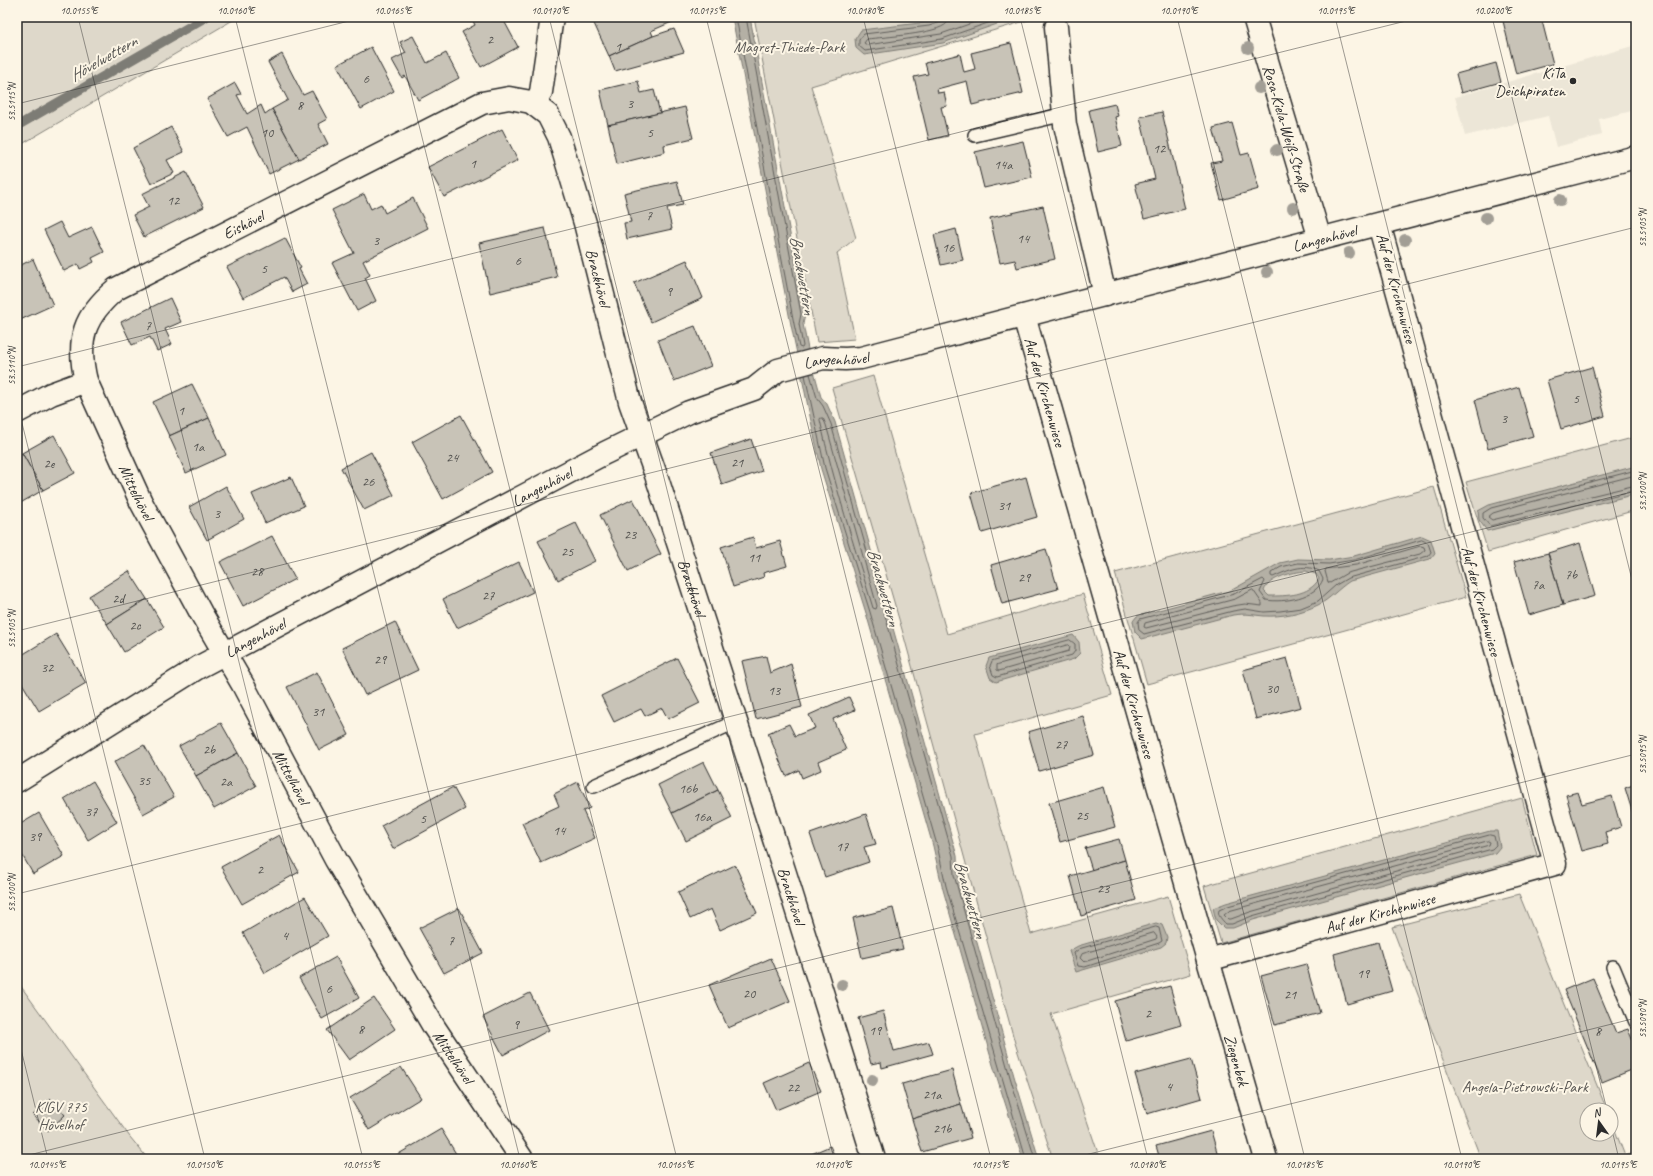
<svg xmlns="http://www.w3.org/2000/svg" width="1653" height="1176" font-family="Caveat,sans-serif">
<rect width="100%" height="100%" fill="#fcf5e5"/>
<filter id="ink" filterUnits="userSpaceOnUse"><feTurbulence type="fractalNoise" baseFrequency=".025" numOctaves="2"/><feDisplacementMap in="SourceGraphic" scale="8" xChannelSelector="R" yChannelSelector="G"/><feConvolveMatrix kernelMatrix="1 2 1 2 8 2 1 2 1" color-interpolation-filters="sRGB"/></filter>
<g filter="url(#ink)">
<polygon fill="#ece6d7" points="1636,45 1636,110 1599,119 1602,135 1556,147 1548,116 1465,136 1455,97"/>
<g fill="#ded8ca" stroke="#84827a">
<polygon points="17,17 238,17 17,147"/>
<polygon points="754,17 1038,17 811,86 856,238 837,253 855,339 817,342"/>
<polygon points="873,376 947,634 1083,594 1112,695 975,734 1031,934 1168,896 1191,974 1051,1014 1100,1159 1053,1159 1015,1043 903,633 832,388"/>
<polygon points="1636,437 1636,510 1488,552 1466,482"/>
<polygon points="1434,487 1466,597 1147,684 1115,573"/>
<polygon points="1522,798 1537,855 1221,943 1204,886"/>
<polygon points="1519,894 1607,1110 1587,1110 1587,1134 1611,1134 1611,1120 1625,1156 1636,1152 1636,1159 1481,1159 1392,927"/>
<polygon points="17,981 130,1137 148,1159 17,1159"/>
</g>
<g fill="#b4b0a5" stroke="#7d7b74" fill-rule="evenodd">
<polygon points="732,17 750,17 805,315 803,324 808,349 821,397 827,404 835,422 957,856 958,874 1014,1076 1039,1159 1022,1159 1021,1153 993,1065 942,886 933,846 866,613 821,469 791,325"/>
<polygon points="946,17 1017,17 943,43 864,55 856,48 855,39 861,30 928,22"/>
<polygon points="1636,466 1636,494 1487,531 1479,520 1478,511 1489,505"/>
<path d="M1422,536L1431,540L1435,553L1430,559L1350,581C1339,588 1329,600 1318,605C1301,613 1282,617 1264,616C1253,615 1245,613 1233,615L1142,639L1135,632L1133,621L1137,616L1232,590L1280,563L1298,559L1329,560L1354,556ZM1306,571L1316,574L1319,579C1309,596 1286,596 1269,596L1264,591C1269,577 1293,572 1306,571Z"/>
<polygon points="1073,635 1079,642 1080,653 1074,659 996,682 990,678 986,666 989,658"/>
<polygon points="1490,831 1497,831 1500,847 1495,853 1253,920 1233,928 1224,928 1216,920 1213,908 1226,903"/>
<polygon points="1156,923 1162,925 1167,937 1166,943 1161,947 1076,972 1069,951 1078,946"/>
</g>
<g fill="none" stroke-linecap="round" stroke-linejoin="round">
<g stroke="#62605c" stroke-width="1">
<polyline points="736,17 794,324 799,347 802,348 803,346 799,324 801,314 746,17"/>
<polyline points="943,17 941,22 929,26 864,34 859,40 859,46 865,51 942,39 1005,17"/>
<path d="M948,17L947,23C938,34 883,37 867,39L864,43L867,45L941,34L989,17"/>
<polyline points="810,374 817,398 823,406 831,424 953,856 954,875 1010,1077 1035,1159"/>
<polyline points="805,375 825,468 870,612 937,845 946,886 1026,1159"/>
<path d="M821,418H823L826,425L877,606L876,609L873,608C854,545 834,484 820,420Z"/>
<polyline points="1636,470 1491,508 1483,513 1483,518 1490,526 1636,490"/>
<polyline points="1636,475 1519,505 1493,513 1488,517 1492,520 1636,485"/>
<path d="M1422,540L1428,543L1431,552L1428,556L1348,578L1336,585L1318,601L1301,608L1280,611L1264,612L1245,609L1233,611L1144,634L1139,630L1138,622L1140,619L1234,594L1263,579L1265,581L1260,592L1266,600C1283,603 1317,598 1323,579L1319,571C1303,563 1289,570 1273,577L1271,576V573L1281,567L1298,563L1329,564L1354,560Z"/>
<polygon points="1421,546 1424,547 1425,550 1420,554 1347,573 1330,583 1328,582 1325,571 1326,569 1356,565"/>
<polygon points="1253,590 1262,603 1262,606 1245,604 1232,606 1146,628 1144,627 1145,623 1235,599"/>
<polygon points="1070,640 1075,644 1075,651 1072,655 997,677 993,675 990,666 992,661"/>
<polygon points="1068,645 1070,647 1069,651 999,671 997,670 997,665"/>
<path d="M1490,835L1494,836L1496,845L1492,849L1252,916L1232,924H1226C1222,920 1217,915 1219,910L1228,906Z"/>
<polygon points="1488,841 1490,842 1489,845 1250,912 1231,919 1228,919 1224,915 1229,911"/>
<polygon points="1156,927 1159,928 1162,941 1159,943 1085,967 1078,966 1074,953 1079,949"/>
<polygon points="1154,933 1157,937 1156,939 1084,962 1080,958 1082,954"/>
</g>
<polyline stroke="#7d7b74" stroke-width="9" points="17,126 206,17"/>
</g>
<g fill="#c8c3b7" stroke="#2b2b2b">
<polygon points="471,17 502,17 518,47 481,67 462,32 475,25"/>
<polygon points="591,17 680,17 681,18 651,31 653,36 609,56"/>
<polygon points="1502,17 1541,17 1553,64 1516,74"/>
<polygon points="674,29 684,52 615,71 609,56 653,36"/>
<polygon points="413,36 427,63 446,53 459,78 418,100 405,76 402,78 392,60 406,53 400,42"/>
<polygon points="1011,43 1023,93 972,105 967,81 937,89 938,93 944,92 947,106 941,107 948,136 929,140 914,77 928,74 925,63 960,54 964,72 975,69 971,53"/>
<polygon points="371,47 394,91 361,109 337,65"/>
<polygon points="282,54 303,95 312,91 327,119 318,124 328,144 299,159 272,109 288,100 268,62"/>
<polygon points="1496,63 1501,82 1461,93 1456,74"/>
<polygon points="638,81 641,93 654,90 660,113 608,125 600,90"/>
<polygon points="235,83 241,94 237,95 247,114 261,105 265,114 272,109 299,159 269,174 247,127 228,137 207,99"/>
<polygon points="1115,104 1118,116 1115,117 1122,146 1098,152 1089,110"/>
<polygon points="685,107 693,138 664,145 665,152 617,164 608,125"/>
<polygon points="1162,112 1185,209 1144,219 1135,184 1155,179 1140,117"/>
<polygon points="1232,123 1241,155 1249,153 1259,189 1221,200 1211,163 1222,161 1213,128"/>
<polygon points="171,127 184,152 167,160 174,173 151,184 133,148"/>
<polygon points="502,129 518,160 444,197 428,167"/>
<polygon points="1023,141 1032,177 984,188 975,152"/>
<polygon points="186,172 204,207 144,237 133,215 149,207 142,194"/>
<polygon points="677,181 683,205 667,208 672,229 627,239 624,223 631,222 624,193"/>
<polygon points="364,194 371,209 381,204 385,213 413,198 428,228 363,261 370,275 365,278 376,301 357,311 332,263 354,253 332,210"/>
<polygon points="1043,206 1055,259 1017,268 1015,260 1000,263 990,218"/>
<polygon points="60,222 68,238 92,227 104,252 92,258 94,262 80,269 78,264 64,271 44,230"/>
<polygon points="545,228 557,277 490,293 479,243"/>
<polygon points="956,229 963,260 941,265 934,235"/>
<polygon points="285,238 301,268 299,269 307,284 292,292 284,277 243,298 227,267"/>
<polygon points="33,259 53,305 20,320 17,314 17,267"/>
<polygon points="687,260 703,298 651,322 634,283"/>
<polygon points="170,298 181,322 165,329 172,344 157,351 150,337 132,345 121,322"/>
<polygon points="695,326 711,366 674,381 658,340"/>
<polygon points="1592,367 1605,416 1561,429 1547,380"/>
<polygon points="192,384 209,418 169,436 153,402"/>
<polygon points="1519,387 1533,436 1488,449 1475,400"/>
<polygon points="461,415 492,472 443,499 412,442"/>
<polygon points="209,418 226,455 186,473 169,436"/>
<polygon points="54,435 75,473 43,490 22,453"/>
<polygon points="751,439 762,471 722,485 711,453"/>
<polygon points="371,452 394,495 364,510 341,468"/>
<polygon points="22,453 43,490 17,505 17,456"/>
<polygon points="291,477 304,506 265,523 252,494"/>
<polygon points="1026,477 1037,517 982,533 971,493"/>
<polygon points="226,486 244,519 207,540 189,507"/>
<polygon points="633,499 661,554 628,571 600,515"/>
<polygon points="576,523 595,561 558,580 538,541"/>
<polygon points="272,536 295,579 243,606 220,562"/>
<polygon points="753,537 756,548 780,541 787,566 763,573 764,577 733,587 721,547"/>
<polygon points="1580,543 1595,596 1563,605 1548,553"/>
<polygon points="1046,549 1058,589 1002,604 991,565"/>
<polygon points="1548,553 1563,605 1529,615 1514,562"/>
<polygon points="519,562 533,592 457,628 443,599"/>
<polygon points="129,571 147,599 107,624 89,596"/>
<polygon points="147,599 164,627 124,652 107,624"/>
<polygon points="395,622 418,670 365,695 342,648"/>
<polygon points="56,634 86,683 39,711 17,675 17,658"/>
<polygon points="766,656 770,673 791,664 802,707 756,719 742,661"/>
<polygon points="677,658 700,703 668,719 662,708 645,716 641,709 614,722 601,696"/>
<polygon points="1287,658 1301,707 1256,719 1243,670"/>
<polygon points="317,672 349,735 319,750 287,687"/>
<polygon points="849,697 855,710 833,719 846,750 818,762 821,770 802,778 799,770 786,776 768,733 789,724 795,736 815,728 809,715"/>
<polygon points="1083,716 1094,755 1039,771 1028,732"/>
<polygon points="221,723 238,753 196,776 179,746"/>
<polygon points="144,745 174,797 143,814 114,762"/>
<polygon points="238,753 256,786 214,809 196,776"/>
<polygon points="704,762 718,790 672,813 658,785"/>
<polygon points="93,781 117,822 88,840 64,799"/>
<polygon points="578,782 590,808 583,811 595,838 541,863 522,823 559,806 554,794"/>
<polygon points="1633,785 1636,791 1636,824 1625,788"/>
<polygon points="453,787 465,809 393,849 381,826"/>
<polygon points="1104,787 1115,827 1060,842 1049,803"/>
<polygon points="718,790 732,818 686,841 672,813"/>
<polygon points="1578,792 1582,804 1612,796 1621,827 1605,832 1608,844 1582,851 1566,795"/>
<polygon points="39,813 64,856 33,874 17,846 17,826"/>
<polygon points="866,814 876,844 864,847 869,862 825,877 810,834"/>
<polygon points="279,835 299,872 242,904 221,867"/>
<polygon points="1119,839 1125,860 1092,870 1085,848"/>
<polygon points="1125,860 1136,900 1081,916 1070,876"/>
<polygon points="735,865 757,913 720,930 711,909 690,919 678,892"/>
<polygon points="305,897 328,936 265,973 243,933"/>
<polygon points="459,908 483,953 444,973 419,928"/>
<polygon points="893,908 903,949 862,958 853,918"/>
<polygon points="1378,942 1392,991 1347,1004 1334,954"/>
<polygon points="336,957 359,998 322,1019 299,978"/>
<polygon points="771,958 790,1001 728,1028 709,985"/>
<polygon points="1306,964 1320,1013 1275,1025 1261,976"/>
<polygon points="1593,978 1616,1033 1628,1029 1636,1049 1636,1056 1630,1058 1634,1069 1602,1082 1564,990"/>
<polygon points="1170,986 1181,1025 1126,1041 1115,1001"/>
<polygon points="530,993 549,1030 503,1055 483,1017"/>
<polygon points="374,998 395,1029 349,1060 327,1030"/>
<polygon points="883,1011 894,1051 929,1042 933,1054 882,1068 881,1062 871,1064 858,1018"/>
<polygon points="1191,1059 1202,1098 1147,1114 1135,1074"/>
<polygon points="809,1063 821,1091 776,1110 764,1083"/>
<polygon points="401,1067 421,1098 369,1130 350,1098"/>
<polygon points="952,1070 961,1104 912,1119 902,1084"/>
<polygon points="51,1099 65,1115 48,1131 33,1115"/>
<polygon points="961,1104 971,1138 922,1152 912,1119"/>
<polygon points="441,1129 458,1157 455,1159 390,1159"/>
<polygon points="1211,1131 1219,1159 1160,1159 1156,1146"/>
<polygon points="830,1146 836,1159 800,1159"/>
</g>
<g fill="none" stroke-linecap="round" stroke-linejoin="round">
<defs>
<g id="lane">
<polyline points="975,135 1065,114"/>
<polyline points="594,786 735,722"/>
<polyline points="1613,967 1636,1022"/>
</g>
<g id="street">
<path id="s1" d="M1254,17L1320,239"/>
<polyline points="1056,27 1065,125 1105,295"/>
<polyline points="535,105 541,92 552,17"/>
<path id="s2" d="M1024,316L1208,960L1555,864L1379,224"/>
<path id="s3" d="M86,381L141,502L201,613L243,685L336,860L434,1027L522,1159"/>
<path id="s4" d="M17,412L51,394L86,381C76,339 84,316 116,289L482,103L509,98L531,102L548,115L559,137L585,223L630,402L656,475L785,873L874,1159"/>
<path id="s5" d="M17,781L199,667L605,453L689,412L754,389L778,370L823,358L845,359L861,358L1636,157"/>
<path id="s6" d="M1208,960L1266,1159"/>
</g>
</defs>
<use href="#lane" stroke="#2b2b2b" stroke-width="16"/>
<use href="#street" stroke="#2b2b2b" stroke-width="25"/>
<use href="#lane" stroke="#fcf5e5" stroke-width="13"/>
<use href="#street" stroke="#fcf5e5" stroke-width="22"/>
</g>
<g fill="#a29e95">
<circle cx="1248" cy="48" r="6"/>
<circle cx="1259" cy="88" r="6"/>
<circle cx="1277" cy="150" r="6"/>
<circle cx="1560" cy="200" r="6"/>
<circle cx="1293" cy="208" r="6"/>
<circle cx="1486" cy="218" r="6"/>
<circle cx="1405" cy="240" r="6"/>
<circle cx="1349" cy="253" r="6"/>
<circle cx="1267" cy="272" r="6"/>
<circle cx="842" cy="985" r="6"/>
<circle cx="872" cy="1080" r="6"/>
</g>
</g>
<path fill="none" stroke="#2b2b2b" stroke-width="1" stroke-opacity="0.45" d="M78,17L363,1159M235,17L520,1159M392,17L677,1159M549,17L834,1159M706,17L991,1159M863,17L1148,1159M1020,17L1305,1159M1177,17L1462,1159M1335,17L1607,1110M1492,17L1636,596M17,104L365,17M17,367L1422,17M17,403L205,1159M17,631L1636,227M17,894L1636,491M17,1033L48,1159M1611,1126L1619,1159M17,1158L1636,754M1069,1159L1636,1018"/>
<circle fill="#2b2b2b" stroke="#fcf5e5" stroke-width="1.5" cx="1573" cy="81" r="4"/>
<g text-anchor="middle" stroke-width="4" stroke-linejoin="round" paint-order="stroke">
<g font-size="14" fill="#52514e">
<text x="490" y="44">2</text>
<text x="618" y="51">1</text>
<text x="366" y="83">6</text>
<text x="630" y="108">3</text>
<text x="300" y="110">8</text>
<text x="267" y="137">10</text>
<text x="650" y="137">5</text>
<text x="1159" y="153">12</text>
<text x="473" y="168">1</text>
<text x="1003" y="169">14a</text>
<text x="173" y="205">12</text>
<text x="649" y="220">7</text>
<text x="1023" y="243">14</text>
<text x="376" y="245">3</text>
<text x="948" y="252">16</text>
<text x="518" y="265">6</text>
<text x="264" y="273">5</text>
<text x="669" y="296">9</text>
<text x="148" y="330">7</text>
<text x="1576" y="403">5</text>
<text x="181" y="415">1</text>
<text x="1504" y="423">3</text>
<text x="198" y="451">1a</text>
<text x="452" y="462">24</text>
<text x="737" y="467">21</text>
<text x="49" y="468">2e</text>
<text x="368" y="486">26</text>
<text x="1004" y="510">31</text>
<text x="217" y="518">3</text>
<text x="630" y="539">23</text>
<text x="567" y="556">25</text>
<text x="754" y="562">11</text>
<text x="257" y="576">28</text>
<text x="1571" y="579">7b</text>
<text x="1024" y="582">29</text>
<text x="1538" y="589">7a</text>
<text x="488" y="600">27</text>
<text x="118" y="603">2d</text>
<text x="135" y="630">2c</text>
<text x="380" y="664">29</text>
<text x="47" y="672">32</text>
<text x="1272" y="693">30</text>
<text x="774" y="695">13</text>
<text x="318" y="716">31</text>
<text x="1061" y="749">27</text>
<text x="209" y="754">2b</text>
<text x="144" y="785">35</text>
<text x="226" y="786">2a</text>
<text x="688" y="793">16b</text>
<text x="91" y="816">37</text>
<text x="1082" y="820">25</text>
<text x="702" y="821">16a</text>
<text x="423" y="823">5</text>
<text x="559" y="835">14</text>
<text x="35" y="841">39</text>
<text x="842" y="851">17</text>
<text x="260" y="874">2</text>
<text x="1103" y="893">23</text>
<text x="285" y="940">4</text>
<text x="451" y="945">7</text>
<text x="1363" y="978">19</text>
<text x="329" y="993">6</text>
<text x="749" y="998">20</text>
<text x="1290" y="999">21</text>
<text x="1148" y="1018">2</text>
<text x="516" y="1029">9</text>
<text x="361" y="1034">8</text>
<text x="875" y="1035">19</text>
<text x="1598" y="1036">8</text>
<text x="1169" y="1091">4</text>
<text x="793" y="1092">22</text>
<text x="932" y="1099">21a</text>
<text x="942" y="1133">21b</text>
</g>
<g font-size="16" fill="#585653" stroke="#fcf5e5">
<text x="789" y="52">Magret-Thiede-Park</text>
<text x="1525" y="1092">Angela-Pietrowski-Park</text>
<text x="61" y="1112">KlGV 775<tspan x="61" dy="18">Hövelhof</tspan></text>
</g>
<g font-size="16" fill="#2b2b2b" stroke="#fcf5e5" text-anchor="end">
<text x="1565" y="78">KiTa<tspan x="1565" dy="18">Deichpiraten</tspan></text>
</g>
<g font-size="16" fill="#2b2b2b" stroke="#fcf5e5">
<text dy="6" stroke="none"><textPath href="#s1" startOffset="116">Rosa-Kiela-Weiß-Straße</textPath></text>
<text dy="6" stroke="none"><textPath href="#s4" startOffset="322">Eishövel</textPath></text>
<text dy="6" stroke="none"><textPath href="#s5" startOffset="1430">Langenhövel</textPath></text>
<text dy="6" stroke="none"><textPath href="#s4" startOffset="832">Brackhövel</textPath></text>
<text transform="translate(1397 288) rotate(75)" y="6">Auf der Kirchenwiese</text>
<text dy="6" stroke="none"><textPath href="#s5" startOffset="926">Langenhövel</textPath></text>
<text dy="6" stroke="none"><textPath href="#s2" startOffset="79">Auf der Kirchenwiese</textPath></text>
<text dy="6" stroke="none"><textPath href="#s5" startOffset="602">Langenhövel</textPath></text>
<text dy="6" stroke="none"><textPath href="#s3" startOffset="122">Mittelhövel</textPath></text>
<text dy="6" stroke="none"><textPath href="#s4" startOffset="1156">Brackhövel</textPath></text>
<text transform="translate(1482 601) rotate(75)" y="6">Auf der Kirchenwiese</text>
<text dy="6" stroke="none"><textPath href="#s5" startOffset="278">Langenhövel</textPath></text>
<text dy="6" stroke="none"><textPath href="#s2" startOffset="403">Auf der Kirchenwiese</textPath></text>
<text dy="6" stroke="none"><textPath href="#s3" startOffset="446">Mittelhövel</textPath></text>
<text dy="6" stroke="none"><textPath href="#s4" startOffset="1480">Brackhövel</textPath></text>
<text dy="6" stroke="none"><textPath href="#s2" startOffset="848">Auf der Kirchenwiese</textPath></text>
<text dy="6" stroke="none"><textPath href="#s3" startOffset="770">Mittelhövel</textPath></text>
<text dy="6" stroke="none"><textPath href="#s6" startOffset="104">Ziegenbek</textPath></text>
</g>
<g font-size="17" font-style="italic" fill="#545350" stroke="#fcf5e5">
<text transform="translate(103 58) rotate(-30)" y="6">Hövelwettern</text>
<text transform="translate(803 275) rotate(80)" y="6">Brackwettern</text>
<text transform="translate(884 587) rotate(74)" y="6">Brackwettern</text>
<text transform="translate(971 899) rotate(74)" y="6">Brackwettern</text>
</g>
</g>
<rect width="1653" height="1176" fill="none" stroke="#fcf5e5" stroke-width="44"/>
<g transform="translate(1599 1122) rotate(346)"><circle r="19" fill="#fcf5e5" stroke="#a8a49b"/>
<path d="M0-3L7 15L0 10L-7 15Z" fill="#2b2b2b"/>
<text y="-6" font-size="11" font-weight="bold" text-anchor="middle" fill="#2b2b2b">N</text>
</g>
<rect x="22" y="22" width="1609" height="1132" fill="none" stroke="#2b2b2b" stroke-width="1.5"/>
<g font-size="10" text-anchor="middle" fill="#2b2b2b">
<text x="79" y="14">10.0155°E</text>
<text x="236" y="14">10.0160°E</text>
<text x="393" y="14">10.0165°E</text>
<text x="550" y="14">10.0170°E</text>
<text x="707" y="14">10.0175°E</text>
<text x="865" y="14">10.0180°E</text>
<text x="1022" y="14">10.0185°E</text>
<text x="1179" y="14">10.0190°E</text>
<text x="1336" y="14">10.0195°E</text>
<text x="1493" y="14">10.0200°E</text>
<text transform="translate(11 102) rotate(-90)" y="4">53.5115°N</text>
<text transform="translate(1642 228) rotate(-90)" y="4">53.5105°N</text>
<text transform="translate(11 366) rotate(-90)" y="4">53.5110°N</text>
<text transform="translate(1642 492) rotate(-90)" y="4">53.5100°N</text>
<text transform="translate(11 629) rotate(-90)" y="4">53.5105°N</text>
<text transform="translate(1642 755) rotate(-90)" y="4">53.5095°N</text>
<text transform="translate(11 893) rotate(-90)" y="4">53.5100°N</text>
<text transform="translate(1642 1019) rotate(-90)" y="4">53.5090°N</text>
<text x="47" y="1168">10.0145°E</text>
<text x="204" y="1168">10.0150°E</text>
<text x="361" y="1168">10.0155°E</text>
<text x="518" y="1168">10.0160°E</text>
<text x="675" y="1168">10.0165°E</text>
<text x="833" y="1168">10.0170°E</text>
<text x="990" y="1168">10.0175°E</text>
<text x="1147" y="1168">10.0180°E</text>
<text x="1304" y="1168">10.0185°E</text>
<text x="1461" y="1168">10.0190°E</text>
<text x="1618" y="1168">10.0195°E</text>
</g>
</svg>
